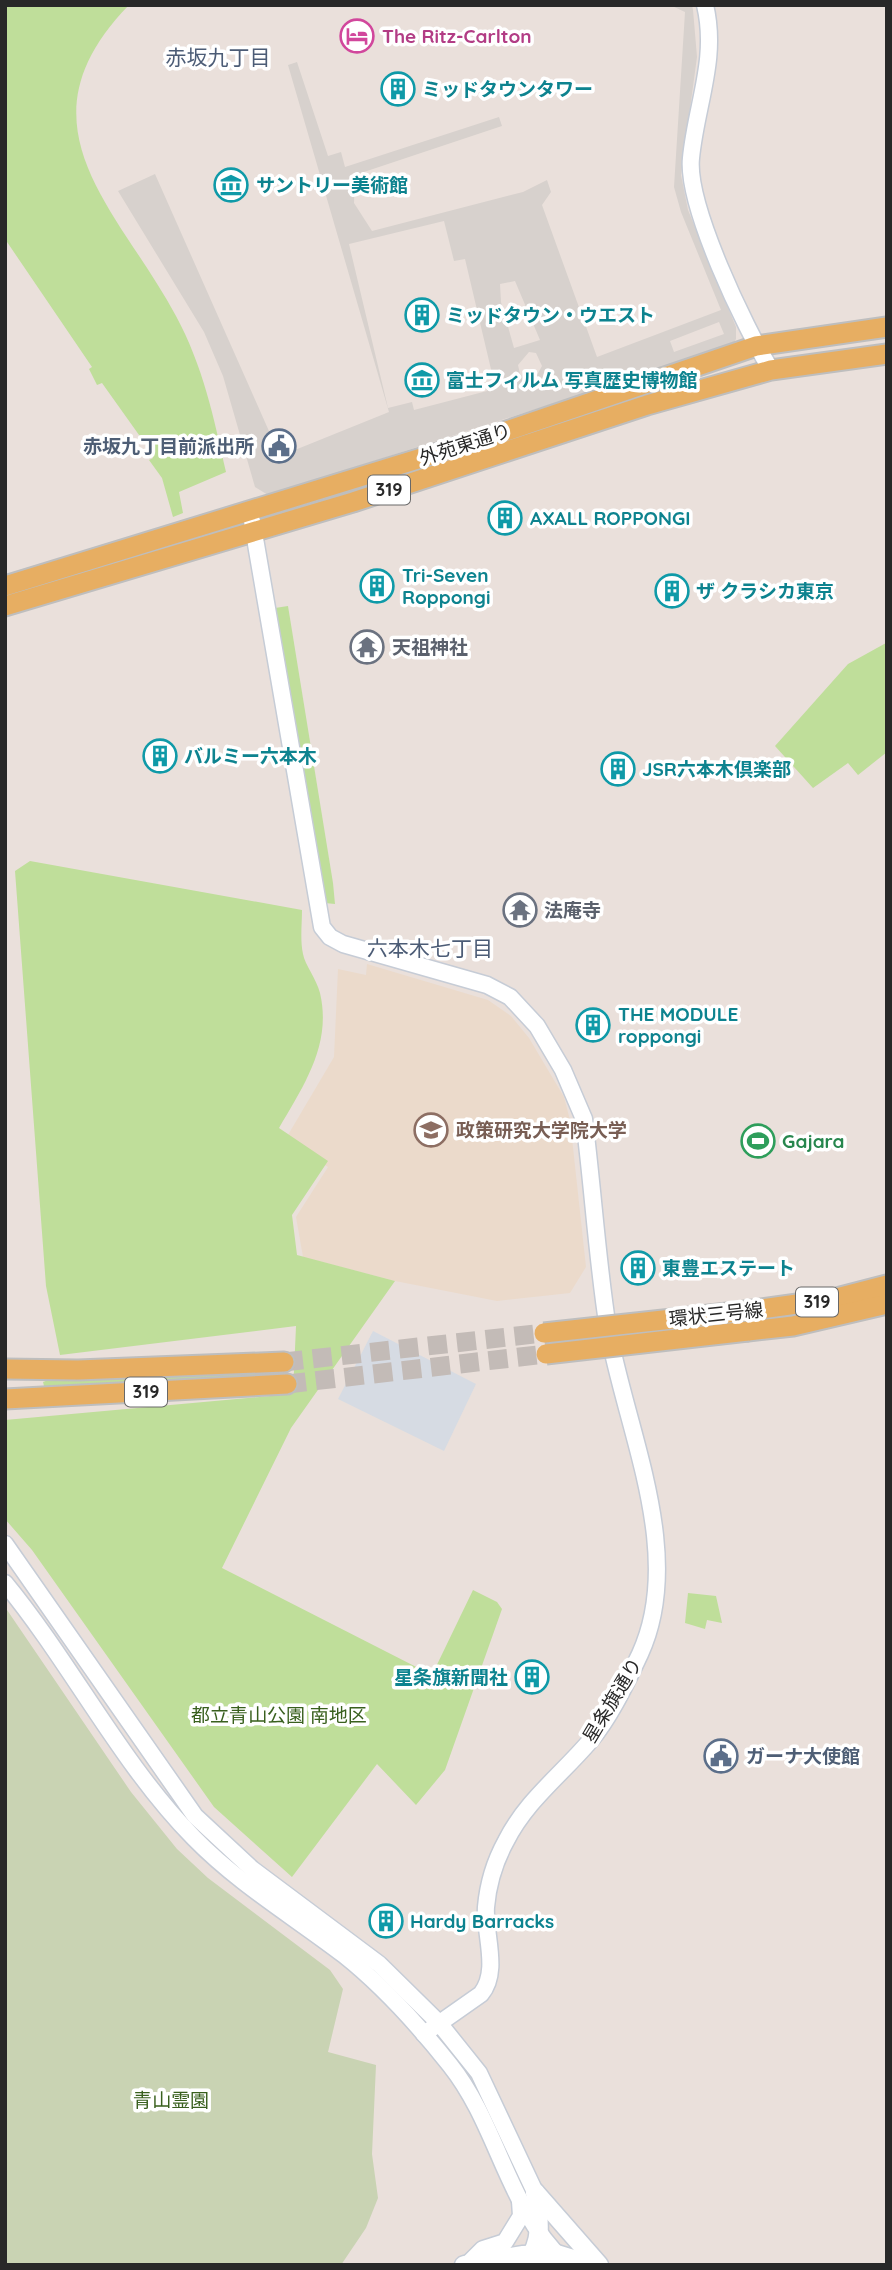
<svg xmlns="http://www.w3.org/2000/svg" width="892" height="2270" font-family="Quicksand,'Noto Sans JP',sans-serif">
<rect width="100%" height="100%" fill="#eae0db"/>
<polygon fill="#ebdacb" points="367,964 488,1000 511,1016 529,1038 564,1097 570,1120 586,1267 570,1293 497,1301 395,1281 303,1257 296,1217 328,1167 285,1140 334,1057 338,969 366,975"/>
<polygon fill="#d6dbe3" points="373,1331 476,1384 444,1451 338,1399"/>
<g fill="#bfde9a">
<path d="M5,5H129C12,125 118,208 176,316C203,366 214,418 226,472L179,492L183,513L173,517L162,478L149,460L153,458L149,449L102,383L97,385L89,369L92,367L5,239Z"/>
<polygon points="288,606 333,883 335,904 325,903 320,879 275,608"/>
<polygon points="886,643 887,752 858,775 848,763 813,788 775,746 848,664"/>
<path d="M30,861L302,910C302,924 300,940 303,954C305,965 316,978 320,993C332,1044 304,1085 279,1128L328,1161L292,1215L297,1255L395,1281L291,1428L222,1568L432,1675L473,1590L497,1602L502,1609L445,1770L416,1805L377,1764L292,1877L214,1807L32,1550L5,1519V1420L293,1394L296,1326L60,1355L46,1286L15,871Z"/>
<polygon points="283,1372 283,1375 45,1390 43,1382 51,1379"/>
<polygon points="688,1593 716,1596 722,1623 707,1620 705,1629 685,1623"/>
</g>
<polygon fill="#c9d3b3" points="5,1607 131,1792 177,1849 208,1878 330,1970 343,1989 328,2052 376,2065 372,2154 378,2198 366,2228 341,2265 5,2265"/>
<path fill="#d7d1cd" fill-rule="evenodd" d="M670,5H692L693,10L697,57L681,175L688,210L736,327V339L732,346L268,495L255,487L223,376L204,332L118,191L155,174L280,456L389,412L288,65L297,62L328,156L341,152L345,167L499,117L502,126L355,175L354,203L372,231L523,192L547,180L551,192L542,205L597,357L721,310L681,212L674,187L685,12ZM444,221L454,261L465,259L494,382L486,385L487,391L414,410L412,402L388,408L349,244ZM515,281L540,340L514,348L501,302L500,284ZM719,322L724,334L674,352L670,341ZM529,352L536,353L542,366L537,375L525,379L520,374L518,365Z"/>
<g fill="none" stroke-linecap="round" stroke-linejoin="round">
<g stroke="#c3bbb7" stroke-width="19" stroke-dasharray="19 10" stroke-linecap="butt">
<polyline points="284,1362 544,1333"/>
<polyline points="287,1384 546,1354"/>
</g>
<defs>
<g id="tertiary">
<path d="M705,5C718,59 696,105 691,158C686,205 745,328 771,370"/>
<path d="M252,521L322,927L330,937L343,944L487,985L510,997L537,1026L563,1070L584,1119C593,1189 597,1259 608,1329C626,1430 686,1554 640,1654C626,1683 611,1716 590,1741C561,1775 526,1801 506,1841C495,1861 488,1884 486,1907C484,1934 500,1971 481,1994L424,2034"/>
<polyline points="5,1544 195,1816 252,1869 379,1964 439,2023 479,2073 535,2192"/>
<path d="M5,1583C71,1663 121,1764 194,1838C239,1884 293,1916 344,1955C383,1986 419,2026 450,2065C498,2125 507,2208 564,2261"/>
<polyline points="469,2263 483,2249 505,2242 521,2216 520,2201"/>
</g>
<g id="secondary">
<polyline points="535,2192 599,2265"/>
<path d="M526,2262C544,2242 539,2217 535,2192"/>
<polyline points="464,2265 522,2255 557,2254 593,2265"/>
</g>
<g id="primary">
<polyline points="5,586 483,439 756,346 887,327"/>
<polyline points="5,606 353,502 647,405 771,370 887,354"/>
<polyline points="746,1311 833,1299 887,1285"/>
<polyline points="748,1331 793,1326 887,1304"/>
<polyline points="5,1369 78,1370 284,1362"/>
<polyline points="5,1399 287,1384"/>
</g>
</defs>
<use href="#tertiary" stroke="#c6ccd6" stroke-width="19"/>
<use href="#secondary" stroke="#c6ccd6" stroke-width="21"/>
<use href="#primary" stroke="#bebebe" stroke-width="23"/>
<use href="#tertiary" stroke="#fff" stroke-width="16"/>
<use href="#secondary" stroke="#fff" stroke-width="18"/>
<use href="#primary" stroke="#e7ae62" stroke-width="19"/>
<defs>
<g id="primary-bridge">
<polyline points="544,1333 746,1311"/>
<polyline points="546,1354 748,1331"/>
</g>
</defs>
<use href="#primary-bridge" stroke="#bebebe" stroke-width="23" stroke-linecap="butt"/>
<use href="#primary-bridge" stroke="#e7ae62" stroke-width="19"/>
</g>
<defs>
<symbol id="hotel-ring" viewBox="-11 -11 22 22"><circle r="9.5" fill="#fff" stroke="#d1479c" stroke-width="1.5"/><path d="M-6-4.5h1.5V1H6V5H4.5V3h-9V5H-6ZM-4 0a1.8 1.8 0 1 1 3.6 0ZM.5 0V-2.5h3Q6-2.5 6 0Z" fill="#d1479c"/></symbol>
<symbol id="building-ring" viewBox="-11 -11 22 22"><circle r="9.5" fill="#fff" stroke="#0f9aa8" stroke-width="1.5"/><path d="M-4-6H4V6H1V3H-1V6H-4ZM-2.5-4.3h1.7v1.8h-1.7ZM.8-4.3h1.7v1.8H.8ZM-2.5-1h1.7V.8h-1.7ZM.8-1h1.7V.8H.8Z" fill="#0f9aa8"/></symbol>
<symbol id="museum-ring" viewBox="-11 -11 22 22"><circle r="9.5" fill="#fff" stroke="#0f9aa8" stroke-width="1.5"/><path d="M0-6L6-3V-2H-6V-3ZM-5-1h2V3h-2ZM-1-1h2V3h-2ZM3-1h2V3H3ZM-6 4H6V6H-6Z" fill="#0f9aa8"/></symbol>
<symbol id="civic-ring" viewBox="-11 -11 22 22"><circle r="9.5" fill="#fff" stroke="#5c6f8a" stroke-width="1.5"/><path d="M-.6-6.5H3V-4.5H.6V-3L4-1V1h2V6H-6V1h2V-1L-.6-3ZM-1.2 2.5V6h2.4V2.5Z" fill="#5c6f8a"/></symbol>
<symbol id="temple-ring" viewBox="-11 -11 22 22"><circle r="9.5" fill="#fff" stroke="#6b7280" stroke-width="1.5"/><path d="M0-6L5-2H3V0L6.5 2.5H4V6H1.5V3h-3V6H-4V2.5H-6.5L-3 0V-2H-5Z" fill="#6b7280"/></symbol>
<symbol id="university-ring" viewBox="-11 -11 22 22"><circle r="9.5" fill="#fff" stroke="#8d6e63" stroke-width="1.5"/><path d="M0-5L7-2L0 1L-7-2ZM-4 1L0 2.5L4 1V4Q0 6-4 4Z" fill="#8d6e63"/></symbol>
<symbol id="stadium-ring" viewBox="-11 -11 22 22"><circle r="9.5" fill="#fff" stroke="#2e9e5b" stroke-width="1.5"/><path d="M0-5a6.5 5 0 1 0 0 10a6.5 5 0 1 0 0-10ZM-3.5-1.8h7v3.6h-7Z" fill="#2e9e5b"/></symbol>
</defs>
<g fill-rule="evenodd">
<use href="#hotel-ring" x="338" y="17" width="38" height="38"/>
<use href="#building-ring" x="379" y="70" width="38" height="38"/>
<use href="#museum-ring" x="212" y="166" width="38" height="38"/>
<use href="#building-ring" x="403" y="296" width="38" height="38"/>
<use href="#museum-ring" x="403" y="361" width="38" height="38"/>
<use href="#civic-ring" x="260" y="427" width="38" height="38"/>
<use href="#building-ring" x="486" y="499" width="38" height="38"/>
<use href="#building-ring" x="358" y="567" width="38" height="38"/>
<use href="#building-ring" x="653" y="572" width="38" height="38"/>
<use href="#temple-ring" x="348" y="628" width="38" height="38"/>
<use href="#building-ring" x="141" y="737" width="38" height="38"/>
<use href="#building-ring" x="599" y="750" width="38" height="38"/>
<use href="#temple-ring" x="501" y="891" width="38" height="38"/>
<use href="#building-ring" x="574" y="1006" width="38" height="38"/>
<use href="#university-ring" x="412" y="1111" width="38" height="38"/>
<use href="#stadium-ring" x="739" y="1122" width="38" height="38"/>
<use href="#building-ring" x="619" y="1249" width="38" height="38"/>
<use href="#building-ring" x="513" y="1658" width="38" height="38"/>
<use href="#civic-ring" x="702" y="1737" width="38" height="38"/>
<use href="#building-ring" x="367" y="1902" width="38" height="38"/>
</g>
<g text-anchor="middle" stroke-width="7" stroke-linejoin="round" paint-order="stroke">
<g fill="#fff" stroke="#686868" stroke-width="2">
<rect x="368" y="475.5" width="42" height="29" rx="5"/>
<rect x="796" y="1287.5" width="42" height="29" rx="5"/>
<rect x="125" y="1377.5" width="42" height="29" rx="5"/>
</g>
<g font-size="18" font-weight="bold" fill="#282828">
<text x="389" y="496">319</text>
<text x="817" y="1308">319</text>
<text x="146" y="1398">319</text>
</g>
<g font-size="19" font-weight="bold" fill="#b23c85" stroke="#fff" text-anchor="start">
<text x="382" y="43">The Ritz-Carlton</text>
</g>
<g font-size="19" font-weight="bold" fill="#0d838f" stroke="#fff" text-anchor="start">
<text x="422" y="96">ミッドタウンタワー</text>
<text x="256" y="192">サントリー美術館</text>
<text x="446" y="322">ミッドタウン・ウエスト</text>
<text x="446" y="387">富士フィルム 写真歴史博物館</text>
<text x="530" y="525">AXALL ROPPONGI</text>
<text x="402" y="582">Tri-Seven<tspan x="402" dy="22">Roppongi</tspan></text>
<text x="696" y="598">ザ クラシカ東京</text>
<text x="184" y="763">バルミー六本木</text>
<text x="642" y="776">JSR六本木倶楽部</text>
<text x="618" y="1021">THE MODULE<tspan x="618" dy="22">roppongi</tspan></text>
<text x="662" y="1275">東豊エステート</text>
<text x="508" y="1684" text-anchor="end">星条旗新聞社</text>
<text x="410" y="1928">Hardy Barracks</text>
</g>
<g font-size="19" fill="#282828" stroke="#fff">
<text transform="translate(465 444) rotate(-18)" y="7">外苑東通り</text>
<text transform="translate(716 1314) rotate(-6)" y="7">環状三号線</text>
<text transform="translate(612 1700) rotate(-59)" y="7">星条旗通り</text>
</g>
<g font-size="19" font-weight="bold" fill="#4e5e75" stroke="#fff" text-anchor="end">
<text x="254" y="453">赤坂九丁目前派出所</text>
<text x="746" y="1763" text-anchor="start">ガーナ大使館</text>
</g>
<g font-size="19" font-weight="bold" fill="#5b616d" stroke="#fff" text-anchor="start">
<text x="392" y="654">天祖神社</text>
<text x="544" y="917">法庵寺</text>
</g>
<g font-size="19" font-weight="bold" fill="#785e54" stroke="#fff" text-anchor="start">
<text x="456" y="1137">政策研究大学院大学</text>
</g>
<g font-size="19" font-weight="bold" fill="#27864d" stroke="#fff" text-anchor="start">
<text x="782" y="1148">Gajara</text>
</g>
<g font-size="19" fill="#39601e" stroke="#fff">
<text x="279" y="1722">都立青山公園 南地区</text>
<text x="171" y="2107">青山霊園</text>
</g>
<g font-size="21" fill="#4c5c76" stroke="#fff">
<text x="218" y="65">赤坂九丁目</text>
<text x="430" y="956">六本木七丁目</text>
</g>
</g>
<rect width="892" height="2270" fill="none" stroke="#282828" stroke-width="14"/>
</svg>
